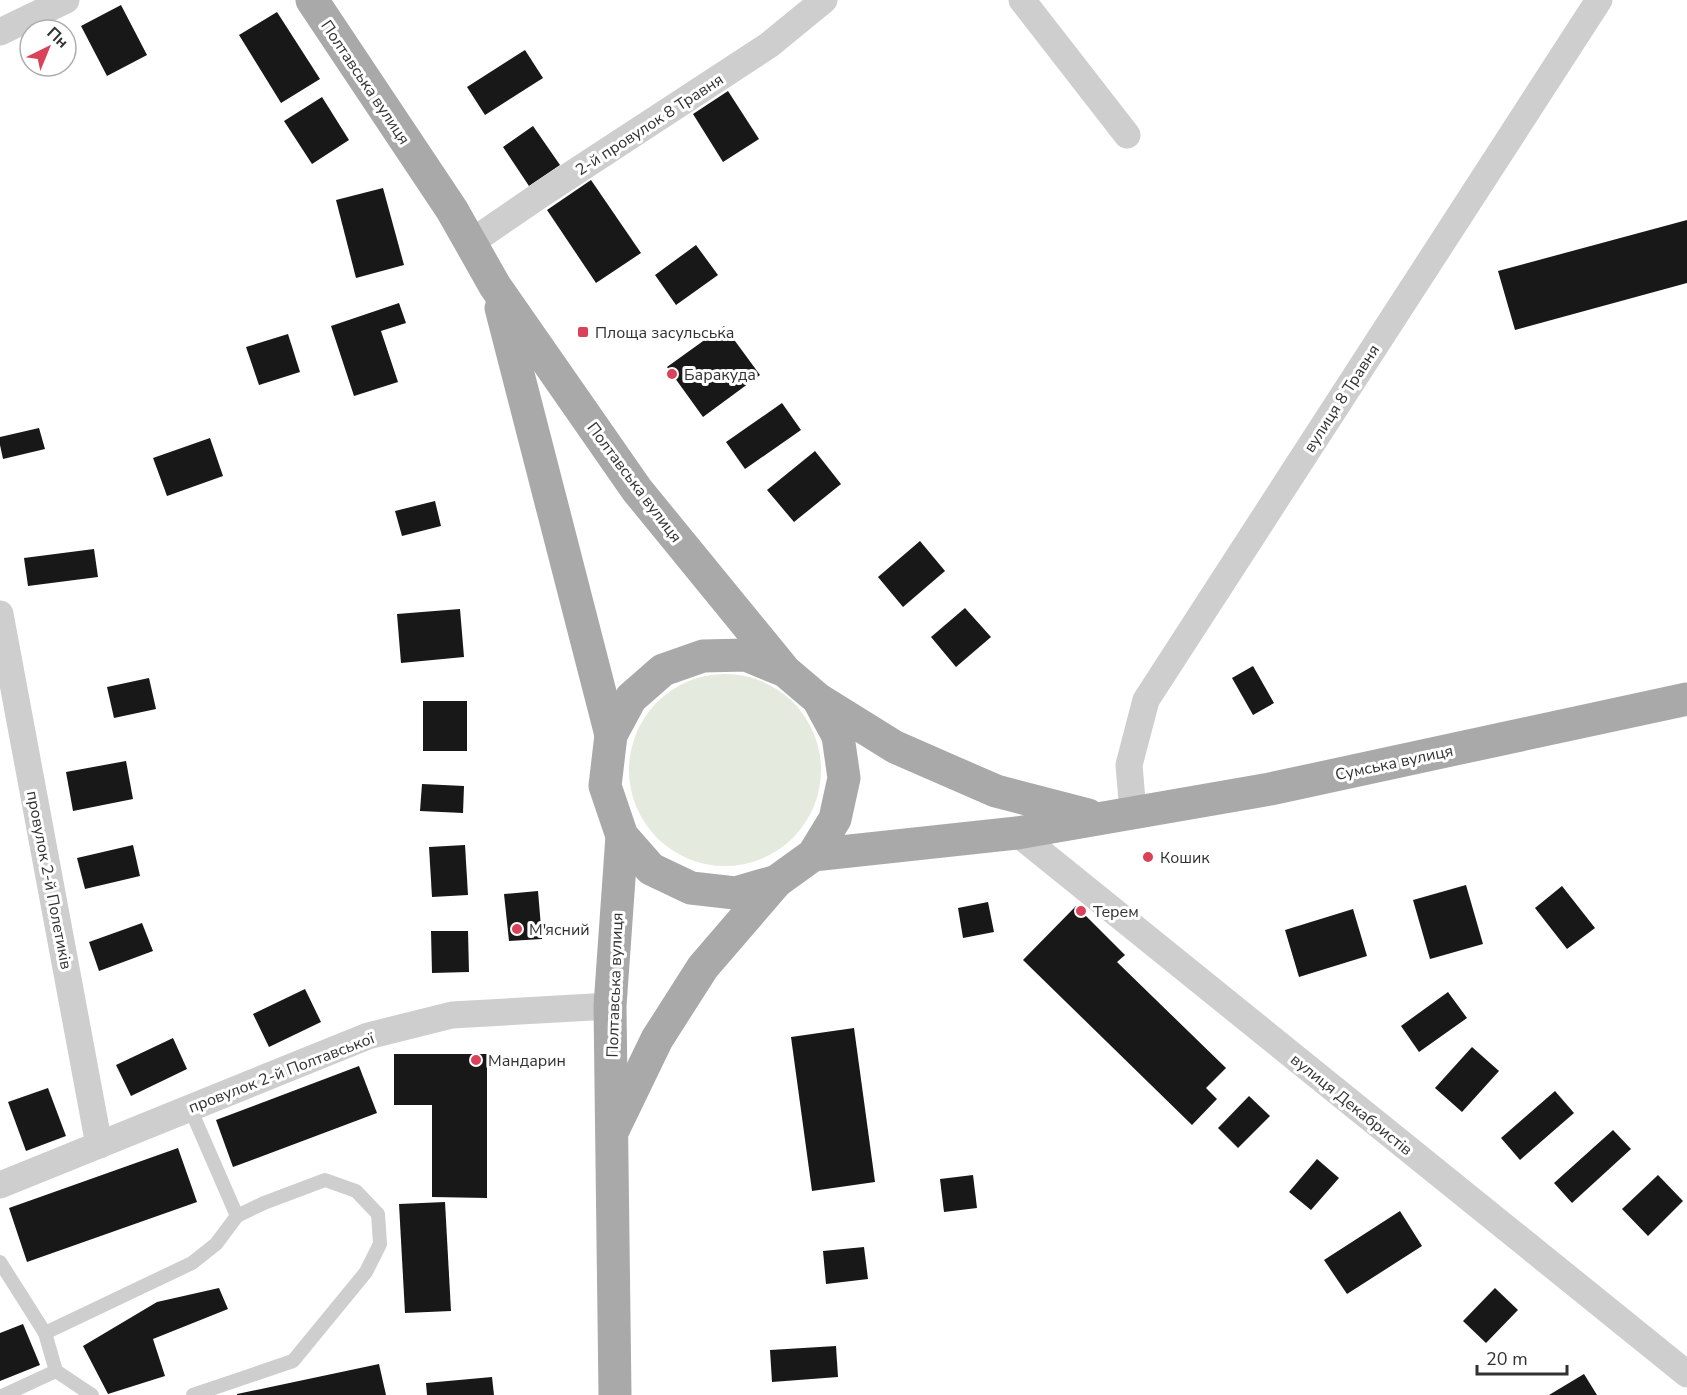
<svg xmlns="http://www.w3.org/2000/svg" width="1687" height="1395" font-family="'Nunito Sans',sans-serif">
<rect width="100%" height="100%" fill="#fff"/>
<circle fill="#e5eade" cx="725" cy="770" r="96"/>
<g fill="#181818">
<polygon points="121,5 147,55 107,76 81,26"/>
<polygon points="277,12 320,79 281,103 239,35"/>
<polygon points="525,50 543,78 485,115 467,87"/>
<polygon points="728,91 759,139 723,162 693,114"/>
<polygon points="322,97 349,140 312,164 284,121"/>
<polygon points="533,126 560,165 529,186 503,147"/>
<polygon points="591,180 641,253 596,283 547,210"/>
<polygon points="383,188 404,265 356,278 336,200"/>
<polygon points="1687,220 1687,283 1515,330 1498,271"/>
<polygon points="696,245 718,275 676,305 655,275"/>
<polygon points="399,303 406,323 381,331 398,382 354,396 331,326"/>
<polygon points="724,326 760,375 703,417 667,367"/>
<polygon points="288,334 300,372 259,385 246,347"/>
<polygon points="782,403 801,430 745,469 726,442"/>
<polygon points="39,428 45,449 3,459 0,445 0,437"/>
<polygon points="210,438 223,476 167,496 153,458"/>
<polygon points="815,451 841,484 794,522 767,490"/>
<polygon points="435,501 441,526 402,536 395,511"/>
<polygon points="920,541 945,571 903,607 878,577"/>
<polygon points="94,549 98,577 28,586 24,558"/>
<polygon points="965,608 991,637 956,667 931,637"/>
<polygon points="460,609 464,657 401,663 397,614"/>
<polygon points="1253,666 1274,703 1253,715 1232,678"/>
<polygon points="149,678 156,709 114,718 107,687"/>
<rect x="423" y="701" width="44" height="50"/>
<polygon points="126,761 133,799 73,811 66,772"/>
<polygon points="422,784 464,786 463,813 420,811"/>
<polygon points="133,845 140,876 85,889 77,858"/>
<polygon points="465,845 468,895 432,897 429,847"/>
<polygon points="1466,885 1483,944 1430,959 1413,900"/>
<polygon points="1562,886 1595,928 1567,949 1535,908"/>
<polygon points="538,891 542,939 509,941 504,894"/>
<polygon points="988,902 994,932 963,938 958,908"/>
<polygon points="1076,906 1125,955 1117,962 1226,1068 1206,1088 1217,1099 1192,1125 1023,960"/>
<polygon points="1353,909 1367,956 1299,977 1285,930"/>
<polygon points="142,923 153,951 99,971 89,942"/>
<polygon points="431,931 468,931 469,972 432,973"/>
<polygon points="305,989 321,1022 269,1047 253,1014"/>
<polygon points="1448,992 1467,1018 1419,1052 1401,1026"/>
<polygon points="854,1028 875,1182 812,1191 791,1037"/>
<polygon points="173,1038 187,1069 131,1096 116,1065"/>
<polygon points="1472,1047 1499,1071 1462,1112 1435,1088"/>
<polygon points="394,1054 487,1054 487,1198 432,1197 432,1105 394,1105"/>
<polygon points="359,1066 377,1113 233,1167 216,1120"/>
<polygon points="48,1088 66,1136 26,1151 8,1102"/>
<polygon points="1555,1091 1574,1113 1520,1160 1501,1138"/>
<polygon points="1249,1096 1270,1116 1238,1148 1218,1128"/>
<polygon points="1613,1130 1631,1149 1572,1203 1554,1183"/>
<polygon points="178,1148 197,1202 27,1262 9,1208"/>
<polygon points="1317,1159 1339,1178 1311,1210 1289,1192"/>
<polygon points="973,1175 977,1208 944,1212 940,1179"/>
<polygon points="1658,1175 1683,1201 1648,1236 1622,1209"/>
<polygon points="445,1202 451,1311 405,1313 399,1204"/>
<polygon points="1400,1211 1422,1246 1347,1294 1324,1260"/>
<polygon points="864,1247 868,1279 826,1284 823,1251"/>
<polygon points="219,1288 228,1309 153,1339 165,1376 108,1394 83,1346 157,1302"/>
<polygon points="1495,1288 1518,1310 1486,1343 1463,1321"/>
<polygon points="23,1324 40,1365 0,1381 0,1333"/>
<polygon points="836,1346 838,1377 772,1382 770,1350"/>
<polygon points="379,1364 386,1395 237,1395 237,1394"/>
<polygon points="1584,1374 1597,1395 1549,1395"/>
<polygon points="492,1377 494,1395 427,1395 426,1383"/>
</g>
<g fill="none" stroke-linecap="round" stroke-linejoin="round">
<g stroke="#cecece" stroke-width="14">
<polyline points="190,1108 237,1216"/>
<polyline points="0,1262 45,1333 56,1371"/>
<polyline points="45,1333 192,1263 216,1244 237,1216 264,1203 325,1180 356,1191 378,1214 380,1244 366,1272 293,1361 193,1395"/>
<polyline points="4,1395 56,1371 92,1395"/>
</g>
<g stroke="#cecece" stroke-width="27">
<polyline points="1022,0 1127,135"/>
<polyline points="0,32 66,0"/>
<polyline points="470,243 543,193 769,45 824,0"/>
<polyline points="0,614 99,1145"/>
<polyline points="1133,812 1129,765 1146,700 1599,0"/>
<polyline points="1017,833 1687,1374"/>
<polyline points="0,1185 368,1036 452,1015 610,1006"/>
</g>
<g stroke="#a9a9a9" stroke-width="33">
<polyline points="312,0 452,210 495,286 637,490 785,671 818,699 838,736 844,778 835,819 813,855 777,881 735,893 691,888 651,869 622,836 605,786 611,735 631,698 663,670 703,656 746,655 785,671"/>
<polyline points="501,308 611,735"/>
<polyline points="821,701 895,747 996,791 1088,815"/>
<polyline points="813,855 1017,833 1270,789 1687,699"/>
<polyline points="614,1128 657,1039 703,967 777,881"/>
<polyline points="615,1395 610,1006 622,836"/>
</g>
</g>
<g fill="#d94258" stroke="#fff" stroke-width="2">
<rect x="577" y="326" width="12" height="12" rx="3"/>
<circle cx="672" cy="374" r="6"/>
<circle cx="1148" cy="857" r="6"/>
<circle cx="1081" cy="911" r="6"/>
<circle cx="517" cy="929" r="6"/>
<circle cx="476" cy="1060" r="6"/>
</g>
<g text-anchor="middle" stroke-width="6" stroke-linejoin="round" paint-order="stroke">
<g font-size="16" fill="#313131" stroke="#fff">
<text transform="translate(366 82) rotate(56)" y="6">Полтавська вулиця</text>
<text transform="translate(649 124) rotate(-33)" y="6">2-й провулок 8 Травня</text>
<text transform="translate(1341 398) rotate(-57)" y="6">вулиця 8 Травня</text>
<text transform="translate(635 482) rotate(53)" y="6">Полтавська вулиця</text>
<text transform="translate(1394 762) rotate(-12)" y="6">Сумська вулиця</text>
<text transform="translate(50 880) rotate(79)" y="6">провулок 2-й Полетиків</text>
<text transform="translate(614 985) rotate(-88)" y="6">Полтавська вулиця</text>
<text transform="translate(281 1072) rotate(-21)" y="6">провулок 2-й Полтавської</text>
<text transform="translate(1352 1104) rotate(39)" y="6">вулиця Декабристів</text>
</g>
<g font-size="16" fill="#313131" stroke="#fff" text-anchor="start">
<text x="595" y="338">Площа засульська</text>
<text x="684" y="380">Баракуда</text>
<text x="1160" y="863">Кошик</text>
<text x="1093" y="917">Терем</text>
<text x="529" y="935">М'ясний</text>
<text x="488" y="1066">Мандарин</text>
</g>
</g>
<g transform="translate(48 48) rotate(43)"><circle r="28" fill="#ffffff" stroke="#adadad" stroke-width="1.5"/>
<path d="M0-4.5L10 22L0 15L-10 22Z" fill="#d94258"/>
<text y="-9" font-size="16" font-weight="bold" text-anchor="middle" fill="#313131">Пн</text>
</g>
<path d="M1477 1365v9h90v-9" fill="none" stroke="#313131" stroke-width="3"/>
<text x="1486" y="1365" font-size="18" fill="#313131" stroke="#ffffff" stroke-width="4.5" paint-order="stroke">20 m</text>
</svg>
